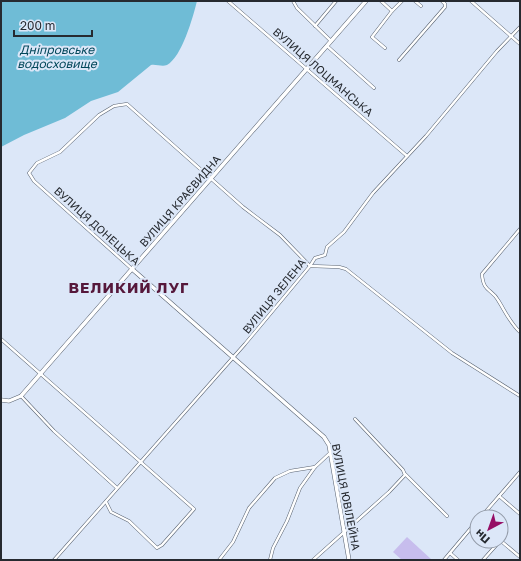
<svg xmlns="http://www.w3.org/2000/svg" width="521" height="561" font-family="'Golos Text',sans-serif">
<rect width="100%" height="100%" fill="#dce7f8"/>
<polygon fill="#c7bded" points="407,537 432,560 402,560 393,552"/>
<path fill="#6fbcd6" d="M1,1H197C193,17 182,57 167,65C162,67 156,64 151,65L118,92L91,101L65,118L24,135L1,147Z"/>
<g fill="none" stroke-linecap="round" stroke-linejoin="round">
<defs>
<g id="street">
<polyline points="228,1 407,156"/>
<polyline points="293,1 297,8 331,41"/>
<polyline points="381,1 392,11 372,37 385,48"/>
<polyline points="415,1 421,6"/>
<polyline points="471,1 520,44"/>
<polyline points="392,11 402,1"/>
<polyline points="315,26 336,1"/>
<polyline points="327,46 374,88"/>
<polyline points="399,60 445,7 445,4 442,1"/>
<path d="M520,229L482,274C483,292 492,289 498,300C505,311 510,323 520,332"/>
<polyline points="132,269 34,181 29,173 37,163 60,152 99,115 114,106 127,104 243,207 280,235 310,266 339,267 346,269 452,353 520,396"/>
<polyline points="1,339 194,509 162,545 157,548 129,521 111,512 106,502"/>
<polyline points="21,396 54,431 117,488"/>
<polyline points="405,474 447,516"/>
<polyline points="499,496 520,514"/>
<polyline points="481,517 520,472"/>
<polyline points="501,541 520,557"/>
<polyline points="450,553 458,560"/>
<polyline points="54,560 245,344 310,266 315,258 325,255 327,247 344,232 373,193 426,136 497,51 520,27"/>
<polyline points="219,560 233,542 249,508 275,478 290,471 315,467"/>
<polyline points="270,560 273,548 287,521 300,488 315,467 329,454"/>
<polyline points="313,560 389,492 405,475 403,470 355,419"/>
<polyline points="444,560 477,521"/>
<polyline points="483,560 500,541"/>
</g>
<g id="secondary">
<polyline points="132,269 324,437 329,445 349,560"/>
<polyline points="1,400 9,401 21,396 366,1"/>
</g>
</defs>
<use href="#street" stroke="#586270" stroke-width="3.5"/>
<use href="#secondary" stroke="#586270" stroke-width="4.5"/>
<use href="#street" stroke="#fff" stroke-width="2.5"/>
<use href="#secondary" stroke="#fff" stroke-width="3.5"/>
</g>
<g text-anchor="middle" stroke-width="4" stroke-linejoin="round" paint-order="stroke">
<g font-size="11" fill="#262a30" stroke="#dce7f8">
<text transform="translate(323 72) rotate(41)" y="4">ВУЛИЦЯ ЛОЦМАНСЬКА</text>
<text transform="translate(180 201) rotate(-49)" y="4">ВУЛИЦЯ КРАЄВИДНА</text>
<text transform="translate(97 226) rotate(42)" y="4">ВУЛИЦЯ ДОНЕЦЬКА</text>
<text transform="translate(274 296) rotate(-51)" y="4">ВУЛИЦЯ ЗЕЛЕНА</text>
<text transform="translate(346 497) rotate(79)" y="4">ВУЛИЦЯ ЮВІЛЕЙНА</text>
</g>
<g font-size="12" font-style="italic" fill="#004659" stroke="#dce7f8">
<text x="57" y="54">Дніпровське<tspan x="57" dy="14">водосховище</tspan></text>
</g>
<g font-size="15" font-weight="bold" letter-spacing="1" fill="#56183b" stroke="#dce7f8">
<text x="129" y="293">ВЕЛИКИЙ ЛУГ</text>
</g>
</g>
<rect width="521" height="561" fill="none" stroke="#262a30" stroke-width="4"/>
<g transform="translate(489 529) rotate(221)"><circle r="19" fill="#dce7f8" stroke="#939ba8"/>
<path d="M0-3L7 15L0 10L-7 15Z" fill="#960e65"/>
<text y="-6" font-size="11" font-weight="bold" text-anchor="middle" fill="#262a30">Пн</text>
</g>
<path d="M14 30v6h78v-6" fill="none" stroke="#262a30" stroke-width="2"/>
<text x="20" y="30" font-size="12" fill="#262a30" stroke="#dce7f8" stroke-width="3" paint-order="stroke">200 m</text>
</svg>
